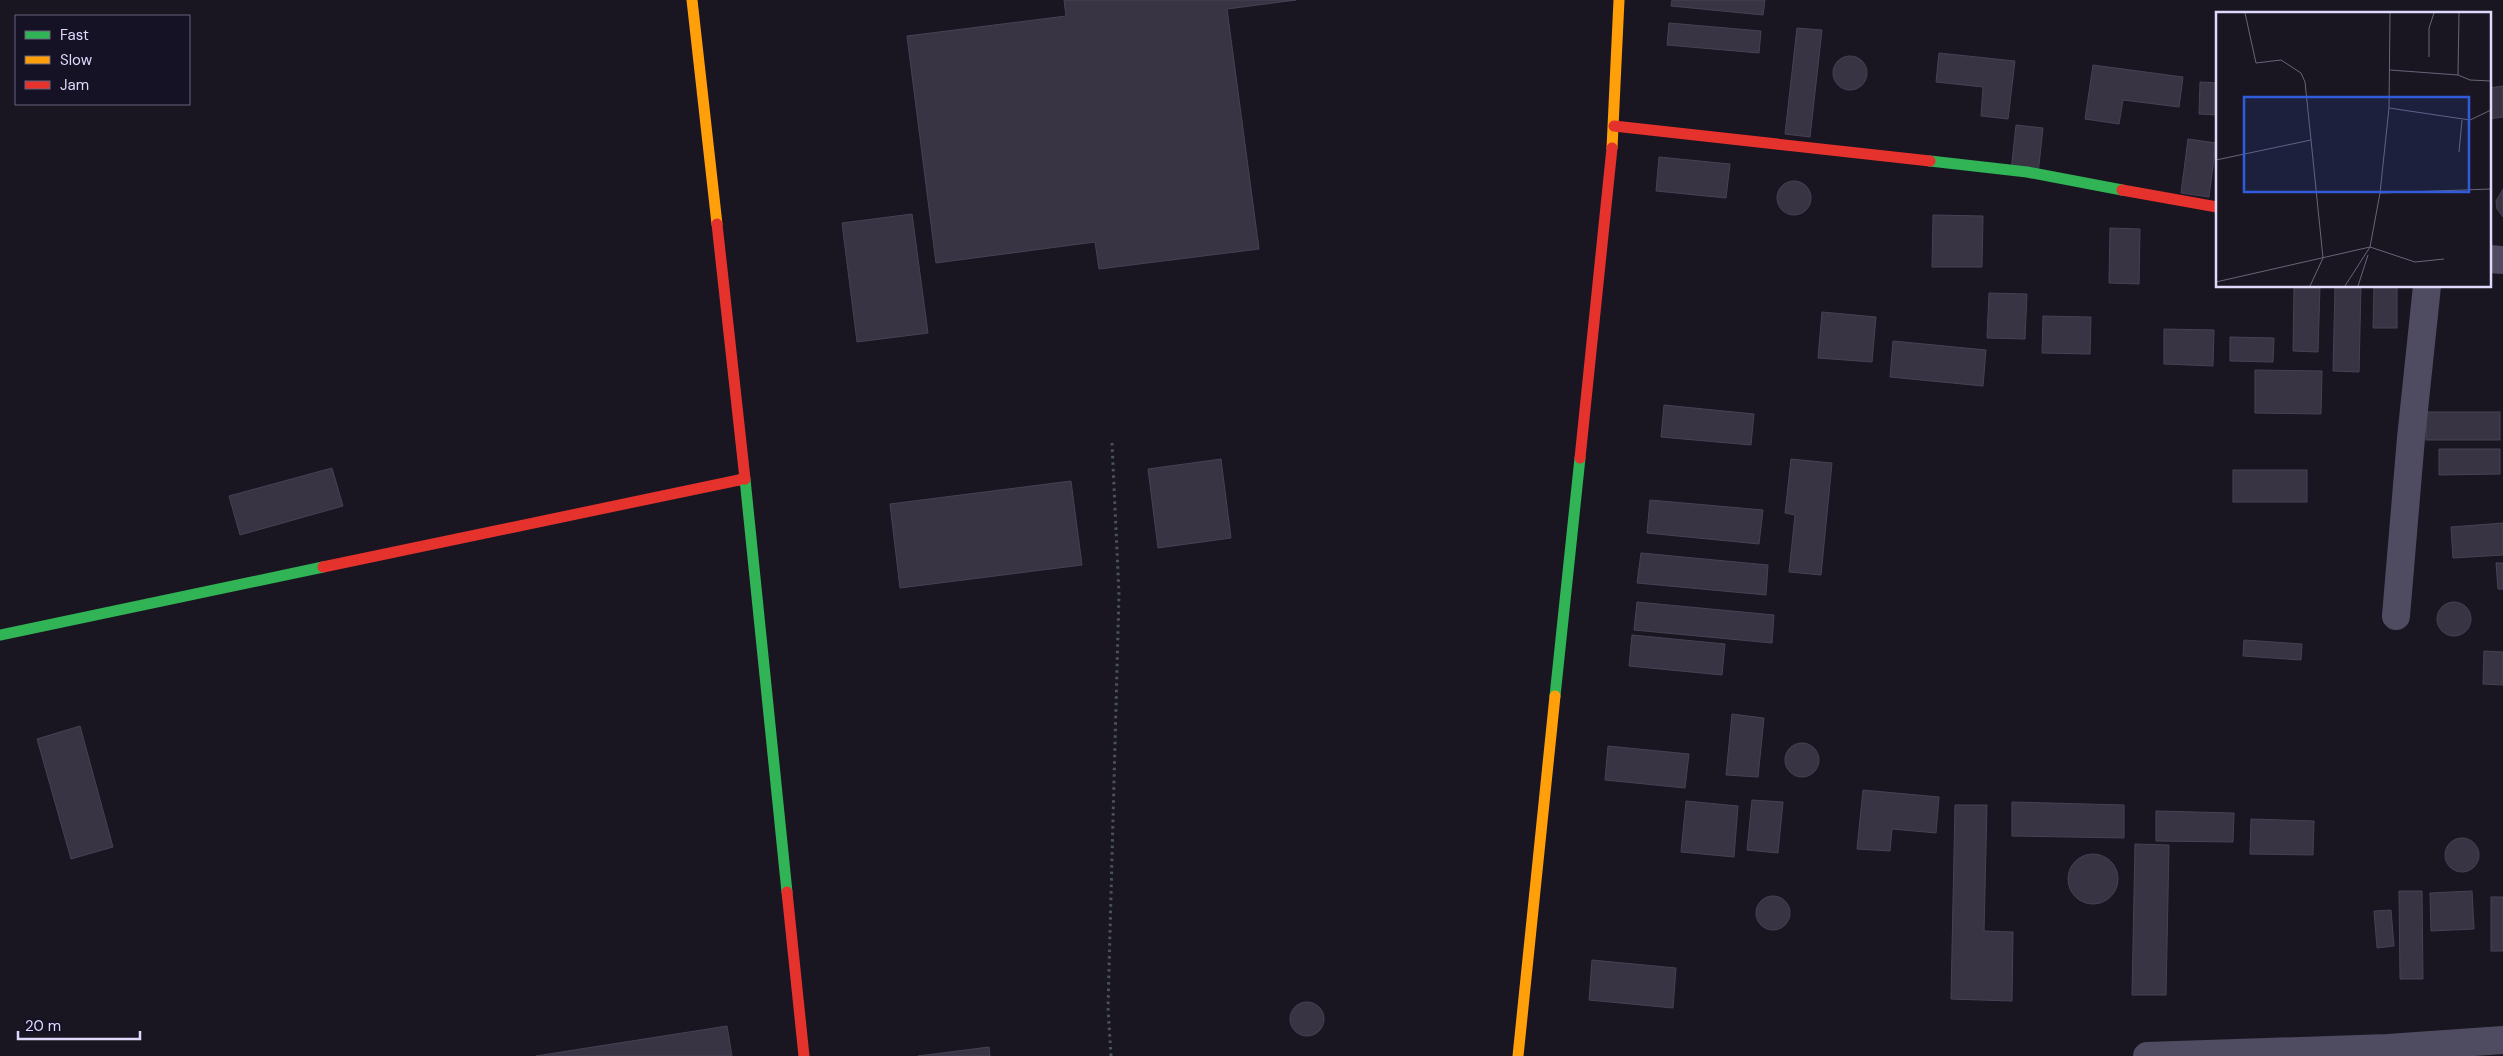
<svg xmlns="http://www.w3.org/2000/svg" width="2503" height="1056" font-family="'DM Sans',sans-serif">
<rect width="100%" height="100%" fill="#191622"/>
<g fill="#383444" stroke="#464255">
<polygon points="1064,0 1296,0 1227,9 1259,249 1099,269 1095,242 936,263 907,36 1066,16"/>
<polygon points="1672,0 1765,0 1763,15 1671,6"/>
<polygon points="1669,23 1761,31 1759,53 1667,45"/>
<polygon points="1797,28 1822,30 1810,137 1785,134"/>
<polygon points="1939,53 2015,61 2008,119 1981,116 1983,87 1936,82"/>
<circle cx="1850" cy="73" r="17"/>
<polygon points="2093,65 2183,77 2179,107 2123,100 2119,124 2085,119"/>
<polygon points="2200,82 2217,83 2217,115 2199,114"/>
<polygon points="2503,86 2503,117 2489,119 2489,88"/>
<polygon points="2016,125 2043,128 2038,174 2011,171"/>
<polygon points="2188,139 2216,143 2209,197 2181,193"/>
<polygon points="1659,157 1730,164 1726,198 1656,191"/>
<circle cx="1794" cy="198" r="17"/>
<polygon points="2503,189 2503,217 2497,209 2496,201"/>
<polygon points="912,214 928,333 857,342 842,223"/>
<polygon points="1933,215 1983,216 1982,267 1932,267"/>
<polygon points="2110,228 2140,229 2139,284 2109,283"/>
<polygon points="2294,286 2320,286 2318,352 2293,351"/>
<polygon points="2335,286 2361,286 2359,372 2333,371"/>
<polygon points="2374,286 2397,286 2397,328 2373,328"/>
<polygon points="1989,293 2027,294 2025,339 1987,338"/>
<polygon points="1822,312 1876,317 1872,362 1818,358"/>
<polygon points="2043,316 2091,317 2090,354 2042,353"/>
<polygon points="2164,329 2214,330 2213,366 2164,364"/>
<polygon points="2230,337 2274,338 2273,362 2230,361"/>
<polygon points="1893,341 1986,350 1983,386 1890,377"/>
<polygon points="2255,370 2322,371 2321,414 2255,413"/>
<polygon points="1664,405 1754,414 1751,445 1661,437"/>
<rect x="2426" y="412" width="74" height="28"/>
<polygon points="2439,449 2500,449 2500,474 2439,475"/>
<polygon points="1221,459 1231,538 1158,548 1148,469"/>
<polygon points="1791,459 1832,463 1821,575 1789,572 1795,515 1785,513"/>
<polygon points="332,468 343,506 240,535 229,496"/>
<rect x="2233" y="470" width="74" height="32"/>
<polygon points="1071,481 1082,565 900,588 890,504"/>
<polygon points="1650,500 1763,510 1759,544 1647,533"/>
<polygon points="2503,523 2503,555 2453,558 2451,527"/>
<polygon points="1641,553 1768,565 1766,595 1637,583"/>
<polygon points="2496,563 2503,563 2503,589 2498,589"/>
<polygon points="1637,602 1774,615 1772,643 1634,630"/>
<circle cx="2454" cy="619" r="17"/>
<polygon points="1632,635 1725,644 1722,675 1629,666"/>
<polygon points="2244,640 2302,644 2301,660 2243,656"/>
<polygon points="2484,651 2503,652 2503,685 2483,684"/>
<polygon points="1732,714 1764,718 1758,777 1726,775"/>
<polygon points="80,726 113,847 71,859 37,739"/>
<circle cx="1802" cy="760" r="17"/>
<polygon points="1608,746 1689,754 1685,788 1605,780"/>
<polygon points="1863,790 1939,797 1936,833 1892,829 1890,851 1857,849"/>
<polygon points="1752,800 1783,802 1778,853 1747,850"/>
<polygon points="1686,801 1738,806 1734,857 1681,852"/>
<polygon points="2012,802 2124,805 2124,838 2012,836"/>
<polygon points="1955,805 1987,805 1984,931 2013,932 2012,1001 1951,999"/>
<polygon points="2156,811 2234,813 2233,842 2156,841"/>
<polygon points="2251,819 2314,821 2313,855 2250,854"/>
<circle cx="2462" cy="855" r="17"/>
<polygon points="2135,844 2169,845 2166,995 2132,995"/>
<circle cx="2093" cy="879" r="25"/>
<polygon points="2399,891 2422,891 2423,979 2400,979"/>
<polygon points="2472,891 2474,929 2431,931 2430,893"/>
<circle cx="1773" cy="913" r="17"/>
<rect x="2491" y="897" width="12" height="54"/>
<polygon points="2391,910 2394,946 2377,948 2374,911"/>
<polygon points="1592,960 1676,968 1673,1008 1589,1000"/>
<circle cx="1307" cy="1019" r="17"/>
<polygon points="727,1026 732,1056 536,1056"/>
<polygon points="989,1047 990,1056 918,1056"/>
</g>
<g fill="none" stroke-linecap="round" stroke-linejoin="round">
<polyline stroke="#495360" stroke-width="3" stroke-dasharray="2.5 4" stroke-linecap="butt" points="1111,1056 1108,1008 1119,594 1112,443"/>
<g stroke="#4f4c61" stroke-width="28">
<polyline points="2489,259 2503,260"/>
<polyline points="2396,616 2411,438 2427,286"/>
<polyline points="2147,1056 2388,1048 2503,1040"/>
</g>
<g stroke="#30b455" stroke-width="11">
<polyline points="1930,161 2027,172 2122,190"/>
<polyline points="739,480 745,479 787,892"/>
<polyline points="0,635 323,567"/>
<polyline points="1555,696 1580,458"/>
</g>
<g stroke="#ff9f0a" stroke-width="11">
<polyline points="692,0 717,224"/>
<polyline points="1612,148 1619,0"/>
<polyline points="1518,1056 1555,696"/>
</g>
<g stroke="#e5322d" stroke-width="11">
<polyline points="1614,126 1930,161"/>
<polyline points="2122,190 2217,207"/>
<polyline points="717,224 745,479"/>
<polyline points="1580,458 1612,148"/>
<polyline points="323,567 739,480"/>
<polyline points="787,892 804,1056"/>
</g>
</g>
<g transform="translate(2216 12)">
<rect width="275" height="275" fill="#191622"/>
<path fill="none" stroke="#686479" stroke-width="1" d="M29,1L40,51L65,48L85,61L89,70L95,128M213,45V16L218,1M174,58L242,63L254,68L275,69M242,63L243,1M173,96L254,108L275,98M243,140L246,108M0,148L95,128L107,246L94,274M164,181L275,177M0,270L154,235L199,250L228,247M129,274L154,235L164,181L173,96L174,1M142,274L152,243"/>
<path fill="#305cdc" fill-opacity="0.15" stroke="#305cdc" stroke-width="2.5" d="M28,85H253V180H28Z"/>
<rect width="275" height="275" fill="none" stroke="#dfdafc" stroke-width="2.5"/>
</g>
<rect x="15" y="15" width="175" height="90" fill="#161226" stroke="#66627c"/>
<rect x="25" y="31" width="25" height="8" fill="#30b455" stroke="#66627c"/>
<text x="60" y="40" font-size="15" fill="#dfdafc">Fast</text>
<rect x="25" y="56" width="25" height="8" fill="#ff9f0a" stroke="#66627c"/>
<text x="60" y="65" font-size="15" fill="#dfdafc">Slow</text>
<rect x="25" y="81" width="25" height="8" fill="#e5322d" stroke="#66627c"/>
<text x="60" y="90" font-size="15" fill="#dfdafc">Jam</text>
<path d="M18 1031v8h122v-8" fill="none" stroke="#dfdafc" stroke-width="2.5"/>
<text x="25" y="1031" font-size="15" fill="#dfdafc" stroke="#161226" stroke-width="4" paint-order="stroke">20 m</text>
</svg>
